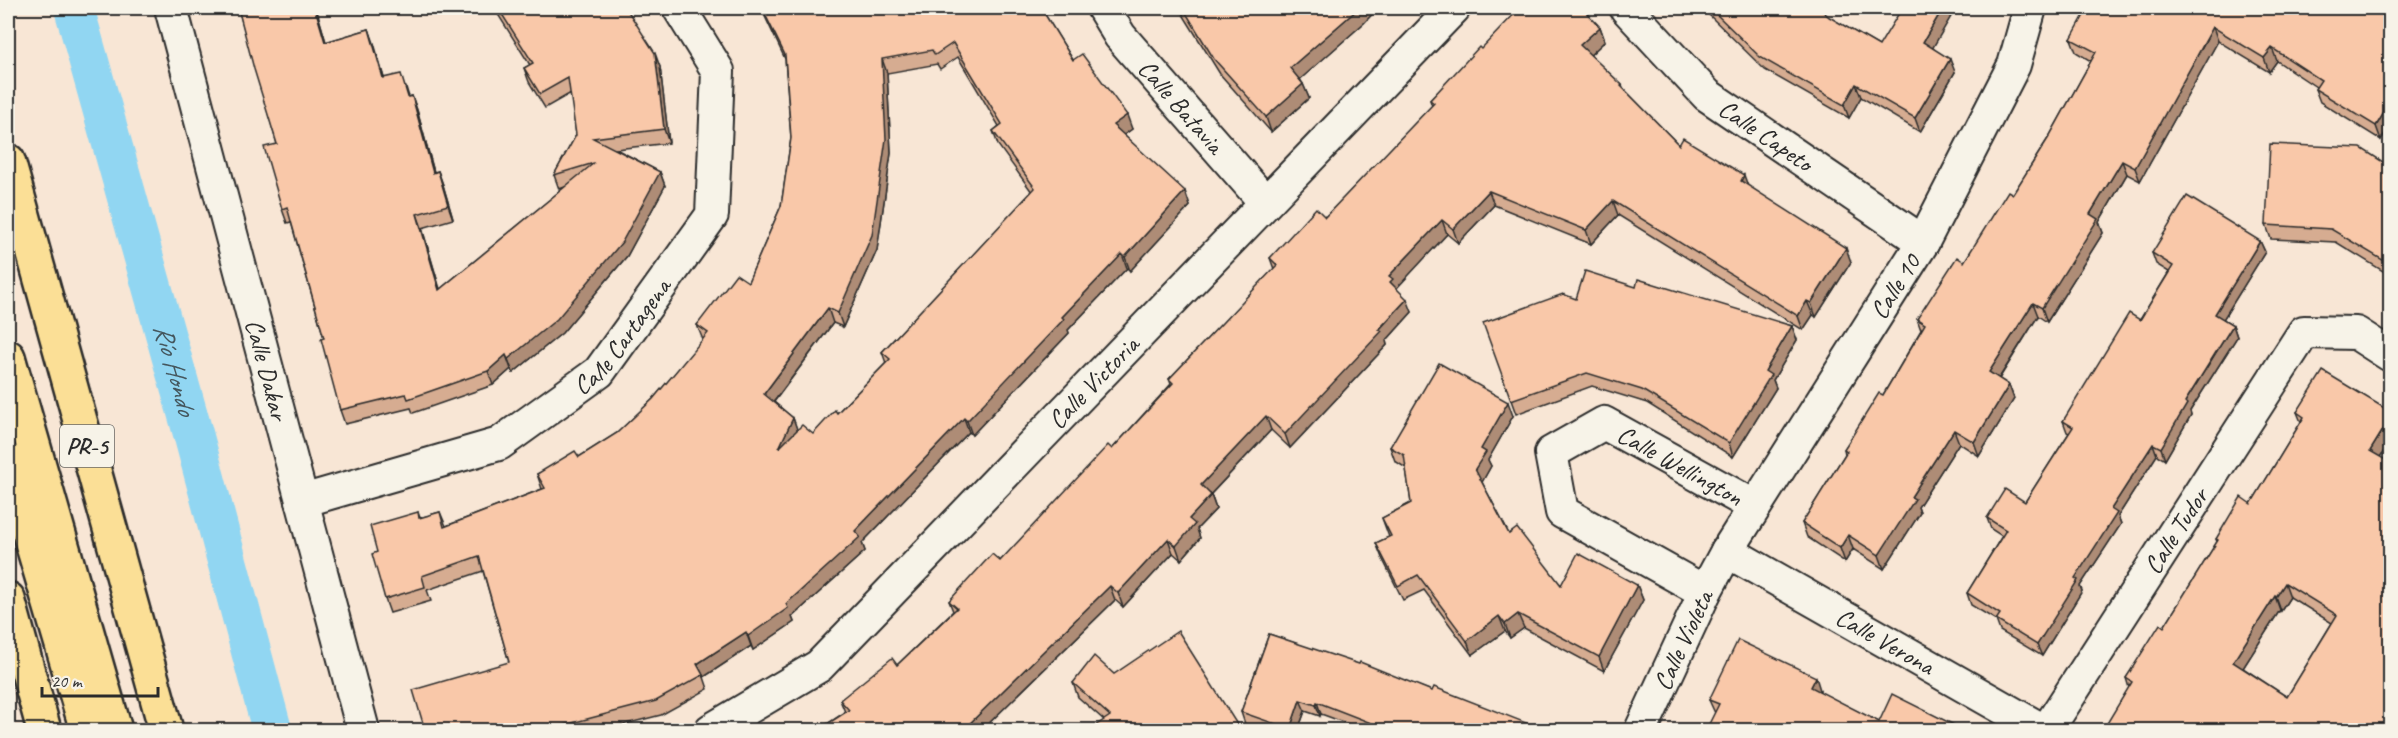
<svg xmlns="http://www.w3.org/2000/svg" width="2398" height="738" font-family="Caveat,sans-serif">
<rect width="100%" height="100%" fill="#f8e6d5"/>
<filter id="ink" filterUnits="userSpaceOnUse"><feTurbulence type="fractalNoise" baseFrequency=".0167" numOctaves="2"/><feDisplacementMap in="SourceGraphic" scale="12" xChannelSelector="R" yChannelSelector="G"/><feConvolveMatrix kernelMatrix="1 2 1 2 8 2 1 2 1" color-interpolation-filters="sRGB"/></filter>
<g filter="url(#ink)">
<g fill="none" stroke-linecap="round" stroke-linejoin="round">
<path stroke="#91d6f2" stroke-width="40" id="s1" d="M74,8L194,437L272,730"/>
<defs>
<g id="street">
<path id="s2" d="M171,8L363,730"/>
<path id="s3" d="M1103,8L1120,36L1265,202"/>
<path id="s4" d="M1626,8L1707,95L1923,242"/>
<path id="s5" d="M302,501L499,444L599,372L712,215L718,71L679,8"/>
<path id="s6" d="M1727,551L2042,730"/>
<path id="s7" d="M1705,592L1562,512L1551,453L1604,423L1754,506"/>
<path id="s8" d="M711,730L819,666L1454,8"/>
<path id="s9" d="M1641,730L1705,592L1727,551L1923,242L2014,65L2030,8"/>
<path id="s10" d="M2047,730L2304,332L2356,333L2390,355"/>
</g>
<g id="highway">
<polyline points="8,161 166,730"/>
<polyline points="8,357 115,730"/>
<polyline points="8,461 87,730"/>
<polyline points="8,599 44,730"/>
</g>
</defs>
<use href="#street" stroke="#2b2b2b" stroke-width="36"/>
<use href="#highway" stroke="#2b2b2b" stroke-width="38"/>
<use href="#street" stroke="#f7f3e8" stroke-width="32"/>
<use href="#highway" stroke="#fbdf96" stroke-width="33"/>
</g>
<g fill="#d6ac91" stroke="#2b2b2b" stroke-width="1.5" fill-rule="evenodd">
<polygon points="238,8 316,8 326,42 369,29 384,78 406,87 409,97 412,96 417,110 434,172 438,171 443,185 453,219 422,228 440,289 565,187 559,189 554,175 576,135 571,93 545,108 529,82 524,68 530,65 494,8 626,8 660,67 669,143 616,149 660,172 665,186 627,256 562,333 513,373 511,369 493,385 413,413 411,408 345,424 340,410 324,338 291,222 287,223 282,209 277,144"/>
<path d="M761,8H1041L1073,60L1132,129L1124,135L1190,206L1130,271L1127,268L1068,330L1069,333L972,435L969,432L862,543L865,551L792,617L794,622L753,650L751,646L704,677L708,689L661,715L602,730H425L509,662L483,571L427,590L431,601L390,613L385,599L377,552L418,512L420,518L440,512L446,526L542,489L537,474L579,457L617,433L653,399L703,340L697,325L748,282L781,206L791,138L785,59ZM958,57L999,126L993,131L998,145L1032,192L882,352L886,363L837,413L813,434L797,430L793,418L774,402L833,323L843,327L877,250L891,153L887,73L937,64L940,69Z"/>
<polygon points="1179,8 1378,8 1364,23 1300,79 1303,84 1309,98 1271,132 1220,74"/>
<polygon points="1702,8 1819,8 1829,17 1879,46 1933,48 1955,72 1920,132 1861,97 1849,118 1765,70"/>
<polygon points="2391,8 2391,123 2381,140 2320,102 2315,89 2316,87 2277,61 2269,72 2218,41 2140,181 2127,174 2099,222 2103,233 2047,322 2038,316 1999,379 2009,385 2014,399 1979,456 1959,443 1918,507 1920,513 1884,569 1853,549 1845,562 1807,537 1802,523 1845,454 1844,449 1883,395 1921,330 1917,319 1964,262 2013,194 2049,137 2091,61 2076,52 2071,39"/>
<polygon points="1600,27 1605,41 1590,55 1622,85 1624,89 1679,145 1748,186 1851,262 1816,317 1813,315 1803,330 1618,215 1591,244 1494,205 1458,243 1447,234 1396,288 1412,312 1386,341 1387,345 1290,448 1271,430 1211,494 1216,509 1197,529 1200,538 1181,560 1173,553 1123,607 1115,600 982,730 818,730 845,712 840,700 897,665 953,611 949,601 1000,561 1112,449 1171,384 1169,379 1274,269 1270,258 1325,217 1432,106 1430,100 1481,49"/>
<polygon points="2391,167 2391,276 2336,242 2271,239 2266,225"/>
<polygon points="2260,241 2265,252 2223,319 2233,325 2237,337 2190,411 2191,415 2165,460 2157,455 2118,516 2121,524 2080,586 2082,591 2042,656 2000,631 1996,620 1971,605 1967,593 2002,536 1991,529 1987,518 2025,502 2069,433 2067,432 2063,421 2140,320 2169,272 2156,264 2152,253"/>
<polygon points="1636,287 1792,326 1797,340 1773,380 1776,388 1733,457 1647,403 1592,386 1516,414 1511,400 1576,299"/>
<path d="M2297,412H2391V440L2380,457L2391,730L2129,688L2126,678L2164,627L2217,542L2216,539L2251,504L2301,422ZM2290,597L2332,623L2287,697L2243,668L2280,610L2281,611Z"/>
<polygon points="1513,416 1488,460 1491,466 1482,482 1509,534 1561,585 1637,585 1643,600 1604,671 1524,628 1510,638 1505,631 1472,655 1424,590 1403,600 1382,558 1376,543 1389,537 1382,518 1411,503 1406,468 1395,461 1390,447"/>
<polygon points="1269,634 1432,691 1544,730 1365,730 1321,714 1320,716 1305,711 1298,730 1266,730 1245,724 1241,712"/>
<polygon points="1114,674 1240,730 1104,720 1078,697 1073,683"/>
<polygon points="1820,690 1819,692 1879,722 1964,730 1715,713 1709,700"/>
</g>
<g fill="#ae8c76" stroke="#2b2b2b" stroke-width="1.5">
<polygon points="315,8 316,8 330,56 325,42"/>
<polygon points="1359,8 1378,8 1364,23 1296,83 1290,68"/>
<polygon points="1943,8 1956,8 1928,56 1923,42"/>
<polygon points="1600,27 1605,41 1586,59 1580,45"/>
<polygon points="2213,27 2218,41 2140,181 2135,168"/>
<polygon points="369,29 374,43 388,92 383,78"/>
<polygon points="2272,48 2277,61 2269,72 2264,58"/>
<polygon points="655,53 660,67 669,143 664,129"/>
<polygon points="882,59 887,73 891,153 877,250 843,327 838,313"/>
<polygon points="1950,59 1955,72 1920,132 1915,118"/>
<polygon points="1303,84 1309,98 1271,132 1266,117"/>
<polygon points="1856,84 1861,97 1849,118 1844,105"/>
<polygon points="412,96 417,110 438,187 433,173"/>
<polygon points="2391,101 2391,123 2381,140 2376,126"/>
<polygon points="1127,115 1132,129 1118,139 1113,125"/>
<polygon points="2122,161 2127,174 2099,222 2103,233 2047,322 2042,308 2090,214"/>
<polygon points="438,171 443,185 453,219 448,205"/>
<polygon points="660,172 665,186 627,256 562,333 513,373 508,359"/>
<polygon points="1744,175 1749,189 1741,181"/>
<polygon points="1185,191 1190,206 1130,271 1125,257"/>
<polygon points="1489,191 1494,205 1458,243 1453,229"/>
<polygon points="1613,201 1618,215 1591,244 1586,230"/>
<polygon points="417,214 422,228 444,304 439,290"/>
<polygon points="1442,220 1447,234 1396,289 1390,282 1389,276"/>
<polygon points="2260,241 2265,252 2219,326 2215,314"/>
<polygon points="1846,248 1851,262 1816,317 1811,303"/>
<polygon points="1122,254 1127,268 1068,330 1069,333 972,435 967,421 1062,317"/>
<polygon points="1407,299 1412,312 1386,341 1387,345 1290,448 1285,434"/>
<polygon points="1807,301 1813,315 1803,330 1798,316"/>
<polygon points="2033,303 2038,316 1994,386 1989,372"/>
<polygon points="828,308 833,323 769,408 764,394"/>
<polygon points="2233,325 2237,337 2190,411 2191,415 2165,460 2161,448 2185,402"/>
<polygon points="1792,326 1797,340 1773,380 1776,388 1733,457 1729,443 1765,371"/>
<polygon points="506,355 511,369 493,385 488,371"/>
<polygon points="2009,385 2014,399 1979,456 1974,442"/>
<polygon points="1508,402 1513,416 1488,460 1491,466 1481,484 1475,469 1481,449"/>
<polygon points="1266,416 1271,430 1206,499 1201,485"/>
<polygon points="2391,417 2391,440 2375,465 2370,451"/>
<polygon points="793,418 798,432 779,448"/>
<polygon points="964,418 969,432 862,543 865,551 792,617 794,622 753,650 748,636 855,531"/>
<polygon points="1954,430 1959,443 1918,507 1920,513 1884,569 1879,555 1911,497"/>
<polygon points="2153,444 2157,455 2118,516 2121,524 2080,586 2082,591 2042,656 2037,645 2111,509"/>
<polygon points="1211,495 1216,509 1197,529 1200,538 1181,560 1176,546 1189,519"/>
<polygon points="1848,535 1853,549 1845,562 1840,548"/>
<polygon points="1168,539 1173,553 1123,607 1118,593"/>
<polygon points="2285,583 2290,597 2281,611 2276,597"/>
<polygon points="1637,585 1643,600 1604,671 1599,657"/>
<polygon points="1110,586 1115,600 982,730 963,730"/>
<polygon points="2275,596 2280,610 2238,676 2233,662"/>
<polygon points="1518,614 1524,628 1510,638 1505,624"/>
<polygon points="1499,616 1505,631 1472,655 1467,641"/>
<polygon points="746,632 751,646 704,677 697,664"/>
<polygon points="1816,677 1820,690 1815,700 1811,687"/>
<polygon points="1300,700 1305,711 1298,730 1291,730 1290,729"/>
<polygon points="1317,702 1321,714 1320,716 1316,705"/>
<polygon points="1238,726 1240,730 1231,730"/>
</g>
<g fill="#f9c8a9" stroke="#2b2b2b" stroke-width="1.5" fill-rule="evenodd">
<polygon points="238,8 315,8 325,42 369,29 383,78 401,74 408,97 412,96 433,173 438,171 448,205 417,214 439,290 594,163 554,175 576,135 568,78 540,94 524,68 533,63 498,8 626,8 655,53 664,129 593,138 660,172 622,242 557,319 508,359 506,355 488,371 408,399 406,394 340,410 321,339 324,338 287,207 282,209 264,147 277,144 254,69"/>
<path d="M762,8H1041L1073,60L1082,54L1127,115L1113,125L1185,191L1125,257L1122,254L1062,317L1064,319L967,421L964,418L855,531L860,537L786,604L788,608L748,636L746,632L697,664L703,675L656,701L545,730H425L413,690L509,662L479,556L422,576L425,587L385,599L372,554L377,552L370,526L418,512L419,518L440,512L444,527L545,488L537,474L575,451L579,457L617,433L653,399L708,333L697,325L736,274L748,282L781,206L791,138L785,55ZM953,43L1002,124L993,131L1035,188L882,352L890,359L837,413L835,410L813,434L802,425L779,448L793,418L764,394L828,308L838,313L872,235L886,139L882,59L932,50L935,55Z"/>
<polygon points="1183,8 1359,8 1290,68 1303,84 1266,117 1214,59"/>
<polygon points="1520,8 1582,8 1600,27 1580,45 1622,85 1621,86 1679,145 1683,138 1744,175 1741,181 1846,248 1811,303 1807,301 1798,316 1613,201 1586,230 1489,191 1453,229 1442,220 1389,276 1393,279 1390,282 1407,299 1379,329 1382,331 1285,434 1266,416 1201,485 1211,495 1189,519 1195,524 1176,546 1168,539 1118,593 1110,586 963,730 818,730 849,710 840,700 892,658 897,665 957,608 949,601 992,554 1000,561 1108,445 1112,449 1173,383 1169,379 1277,265 1270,258 1316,208 1325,217 1434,103 1430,100 1479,47 1481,49"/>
<polygon points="1710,8 1819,8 1829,17 1879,46 1902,8 1943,8 1923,42 1950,59 1915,118 1856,84 1844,105 1760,57"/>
<polygon points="2088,8 2391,8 2391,101 2376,126 2315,89 2321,80 2272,48 2264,58 2213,27 2135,168 2122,161 2090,214 2098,219 2042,308 2033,303 1989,372 2009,385 1974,442 1954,430 1911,497 1915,499 1879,555 1848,535 1840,548 1802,523 1847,451 1844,449 1879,393 1883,395 1925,324 1917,319 1957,257 1964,262 2008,191 2013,194 2049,137 2096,52 2071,39"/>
<polygon points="2270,144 2361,148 2391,167 2391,265 2331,229 2266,225"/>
<polygon points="2187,196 2260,241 2215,314 2233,325 2185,402 2187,404 2161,448 2153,444 2111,509 2117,513 2075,578 2078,580 2037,645 1996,620 2000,614 1967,593 2006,530 1987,518 2005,489 2025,502 2073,427 2063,421 2129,313 2140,320 2173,266 2152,253"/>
<polygon points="1585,271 1636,287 1638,279 1792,326 1765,371 1771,375 1729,443 1642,390 1587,373 1511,400 1483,323 1563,294 1576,299"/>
<polygon points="1439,363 1508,402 1481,449 1486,452 1475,469 1509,534 1517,528 1561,585 1578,553 1637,585 1599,657 1518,614 1505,624 1499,616 1467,641 1418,575 1398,586 1376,543 1391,536 1382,518 1411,503 1404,455 1390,447"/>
<path d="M2323,371L2391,412V417L2370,451L2391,463V730H2103L2132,682L2126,678L2160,624L2164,627L2218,540L2216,539L2241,497L2251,504L2304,417L2297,412ZM2285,583L2337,615L2287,697L2233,662L2275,596L2276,597Z"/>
<polygon points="1178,631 1238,726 1231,730 1089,730 1110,716 1073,683 1094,656 1114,674"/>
<polygon points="1269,634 1359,664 1360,662 1432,691 1434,687 1544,730 1389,730 1317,702 1316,705 1300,700 1290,729 1241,712"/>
<polygon points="1738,640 1816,677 1811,687 1879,722 1892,694 1964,730 1706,730 1719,704 1709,700"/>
</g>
</g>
<g text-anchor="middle" stroke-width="5" stroke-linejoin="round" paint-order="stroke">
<rect fill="#f7f3e8" stroke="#686764" stroke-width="1.5" x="60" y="425" width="54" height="42" rx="4.5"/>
<g font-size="24" font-weight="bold" fill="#2b2b2b">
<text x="87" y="454">PR-5</text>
</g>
<g font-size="26" fill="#2b2b2b" stroke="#f7f3e8">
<text dy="9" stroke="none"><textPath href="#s3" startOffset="126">Calle Batavia</textPath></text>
<text dy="9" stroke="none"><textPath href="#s4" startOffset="190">Calle Capeto</textPath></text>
<text dy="9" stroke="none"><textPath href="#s9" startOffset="512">Calle 10</textPath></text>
<text dy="9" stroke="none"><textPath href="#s5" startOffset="370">Calle Cartagena</textPath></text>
<text dy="9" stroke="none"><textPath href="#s2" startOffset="374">Calle Dakar</textPath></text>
<text dy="9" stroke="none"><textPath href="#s8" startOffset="520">Calle Victoria</textPath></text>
<text dy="9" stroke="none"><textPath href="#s7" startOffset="372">Calle Wellington</textPath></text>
<text dy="9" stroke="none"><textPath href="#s10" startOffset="237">Calle Tudor</textPath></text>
<text dy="9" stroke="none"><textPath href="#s9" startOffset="99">Calle Violeta</textPath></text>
<text dy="9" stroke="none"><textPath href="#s6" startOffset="182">Calle Verona</textPath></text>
</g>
<g font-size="27" font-style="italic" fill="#44565d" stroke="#f7f3e8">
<text dy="9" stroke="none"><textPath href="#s1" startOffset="375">Río Hondo</textPath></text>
</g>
</g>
<rect width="2398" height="738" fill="none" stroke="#f7f3e8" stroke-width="30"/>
<rect x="15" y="15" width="2368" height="708" fill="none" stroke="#2b2b2b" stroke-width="2" filter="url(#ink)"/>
<path d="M42 687v9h116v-9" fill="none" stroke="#2b2b2b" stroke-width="3"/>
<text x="51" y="687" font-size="18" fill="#2b2b2b" stroke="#f7f3e8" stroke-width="4.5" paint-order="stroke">20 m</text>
</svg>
